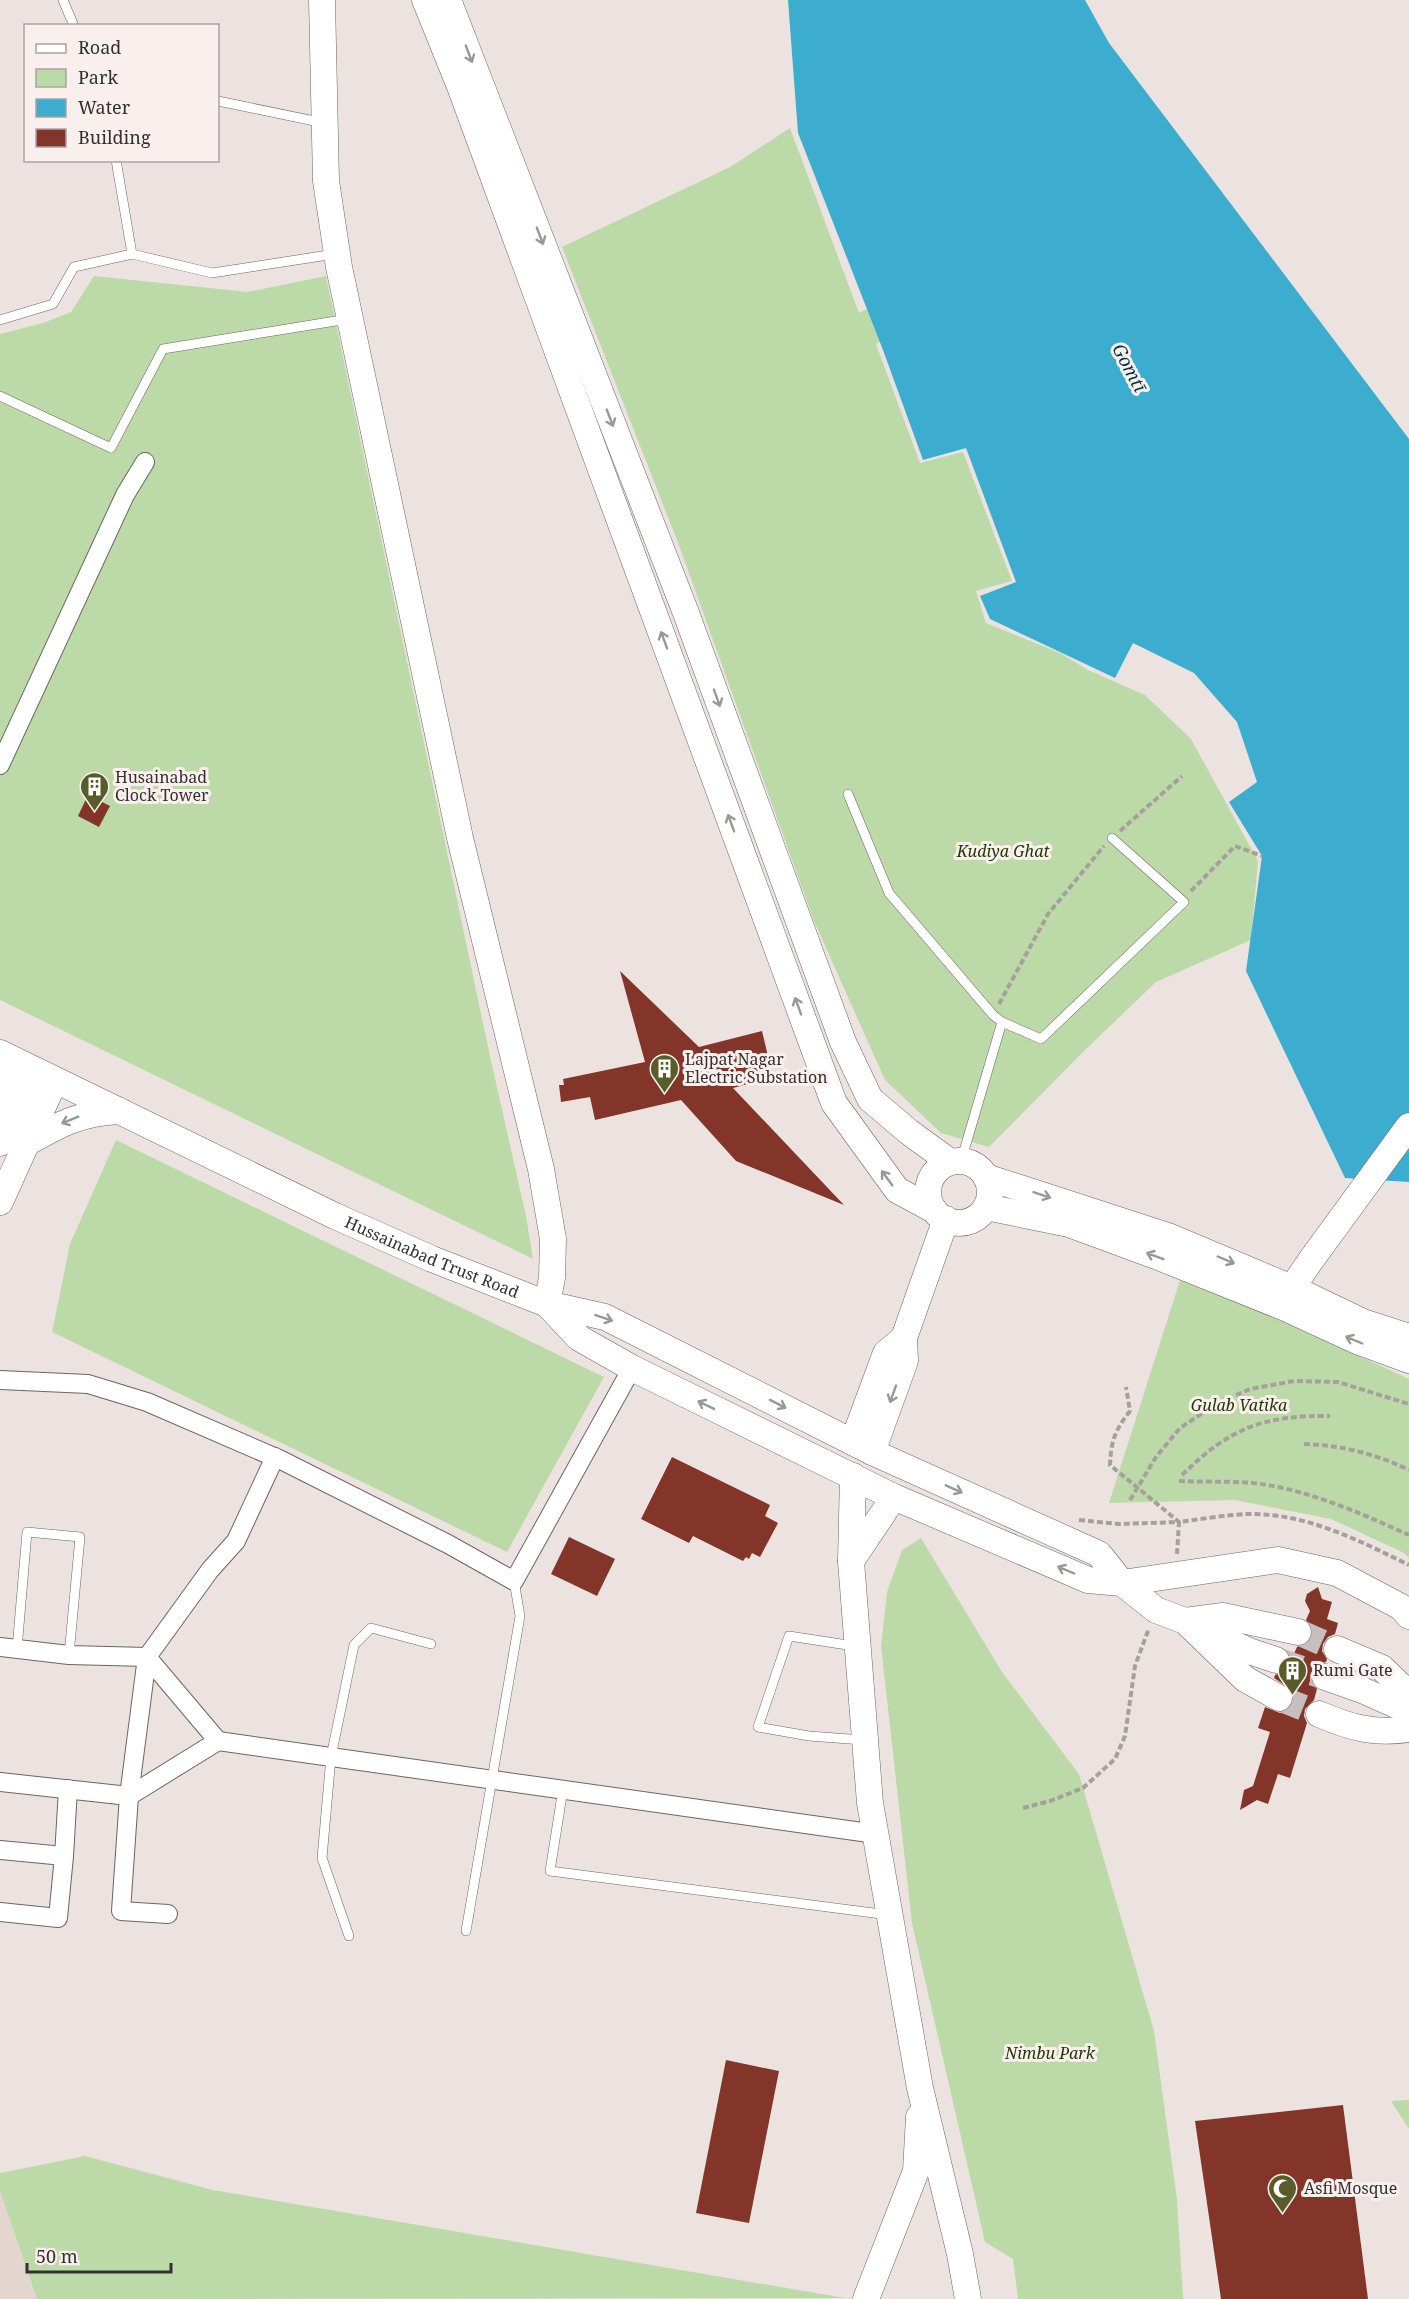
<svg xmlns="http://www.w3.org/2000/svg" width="1409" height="2299" font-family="'Noto Serif',serif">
<rect width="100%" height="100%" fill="#ece3e0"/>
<polygon fill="#e5d5cf" points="0,2191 37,2299 0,2299"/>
<g fill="#bcdaa7">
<polygon points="790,128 859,313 885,299 899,330 876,344 920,463 963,452 1012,581 976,591 986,623 1060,653 1088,670 1145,695 1191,739 1258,861 1251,940 1156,982 1084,1051 989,1147 941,1133 885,1080 814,921 677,540 562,247 730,167"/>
<polygon points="94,276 248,292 326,276 489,1052 526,1216 533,1259 0,1000 0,334 43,323 71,312"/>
<polygon points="116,1140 604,1377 507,1552 52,1332 70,1244"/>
<polygon points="1182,1274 1409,1379 1409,1557 1402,1552 1331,1519 1235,1500 1109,1503"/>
<polygon points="921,1538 1002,1672 1079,1774 1154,2031 1177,2200 1183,2299 1018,2299 1013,2259 985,2242 912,1923 881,1646 887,1592 902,1550"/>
<polygon points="1409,2100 1409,2129 1391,2101"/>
<polygon points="85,2156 213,2190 845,2298 37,2299 0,2191 0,2173"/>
</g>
<polygon fill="#3dadcf" points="788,0 1085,0 1109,43 1409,439 1409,1182 1345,1178 1246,971 1262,856 1229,802 1257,782 1237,722 1194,673 1133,643 1115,678 990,619 980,596 1016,582 966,448 923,460 883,350 798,133"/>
<g fill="#823528">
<polygon points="88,795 110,806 99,827 78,816"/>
<polygon points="620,971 699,1047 762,1031 773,1077 733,1088 844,1205 736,1161 681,1100 595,1120 590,1097 561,1102 559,1085 564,1085 563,1079 645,1062"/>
<polygon points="672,1457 770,1505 765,1516 778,1523 760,1557 752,1553 749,1559 746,1557 743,1561 693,1536 689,1543 641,1519"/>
<polygon points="569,1537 615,1559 597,1596 551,1574"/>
<polygon points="1318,1587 1322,1599 1332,1602 1327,1619 1338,1623 1335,1634 1328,1637 1323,1644 1322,1651 1327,1659 1326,1662 1316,1665 1311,1673 1310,1680 1317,1689 1314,1700 1305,1709 1304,1716 1307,1723 1290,1778 1278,1774 1268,1804 1257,1800 1240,1810 1244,1790 1253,1786 1270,1732 1258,1728 1265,1707 1280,1713 1287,1711 1292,1705 1294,1697 1292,1690 1274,1678 1275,1675 1286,1671 1297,1647 1309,1642 1312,1636 1312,1627 1306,1620 1310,1611 1305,1601 1307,1594"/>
<polygon points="726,2060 779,2071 749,2223 696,2213"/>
<polygon points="1343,2105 1368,2299 1221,2299 1195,2121"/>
</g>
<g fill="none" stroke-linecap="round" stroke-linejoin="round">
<g stroke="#c7bfbd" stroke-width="26" stroke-dasharray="26 13" stroke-linecap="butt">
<polyline points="1298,1632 1337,1649"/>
<polyline points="1276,1660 1325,1677"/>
<polyline points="1279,1698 1319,1714"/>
</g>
<defs>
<g id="lane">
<polyline points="63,0 74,26"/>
<polyline points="218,101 324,123"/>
<polyline points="116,160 132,254"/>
<polyline points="0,320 53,304 74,267 132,254 212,273 335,254"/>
<polyline points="0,396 111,448 163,349 348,319"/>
<polyline points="848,794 889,893 993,1015 1002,1022 961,1161"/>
<polyline points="1002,1022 1041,1039 1184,902 1112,838"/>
<polyline points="854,1646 789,1636 758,1727 809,1736 863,1740"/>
<polyline points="17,1649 27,1532 80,1537 69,1655"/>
<polyline points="563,1789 550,1871 889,1915"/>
<polyline points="466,1931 520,1616 514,1581"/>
<polyline points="349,1936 322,1858 331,1757 354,1645 371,1628 431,1644"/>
</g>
<g id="street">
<polyline points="0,765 125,495 145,462"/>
<polyline points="0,1380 88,1384 147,1402 281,1460 448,1544 514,1581 632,1368"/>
<polyline points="0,1647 69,1655 147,1657 218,1741"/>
<polyline points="0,1782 129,1796 218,1741 876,1834"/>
<polyline points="0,1850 64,1856 58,1918 0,1912"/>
<polyline points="64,1856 68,1789"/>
<polyline points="168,1914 121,1911 129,1796 147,1657 210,1570 236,1541 275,1457"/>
</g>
<g id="secondary">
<polyline points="322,0 326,181 339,267 460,838 541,1169 553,1239 552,1278 547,1304"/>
<polyline points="425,0 461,89 834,1103 897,1190 934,1210"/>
<polyline points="448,0 686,613 843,1042 870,1099 909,1132 950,1162"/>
<path id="s1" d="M0,1053L335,1216L432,1259L547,1304L579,1338L632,1368L894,1497L1088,1580L1122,1583L1278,1560L1337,1573L1401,1607L1409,1616"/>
<path d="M0,1059C10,1076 11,1100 8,1120"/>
<polyline points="0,1143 36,1071"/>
<path d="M25,1144C60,1124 79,1113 120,1111"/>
<circle cx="959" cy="1192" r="31"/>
<polyline points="986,1177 1168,1236 1292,1288 1363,1322 1409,1337"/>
<polyline points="0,1202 55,1080"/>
<polyline points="986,1207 1069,1224 1156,1256 1283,1307 1357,1341 1409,1360"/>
<polyline points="1286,1302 1292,1288 1311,1260 1409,1126"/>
<polyline points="547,1304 605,1317 872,1452 1099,1554 1122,1583 1156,1610 1185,1621 1245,1679 1279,1698"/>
<polyline points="853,1442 886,1353 904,1338"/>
<polyline points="872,1452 905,1361 904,1338 946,1219"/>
<polyline points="853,1476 851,1561 870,1803 920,2088 960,2254 968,2299"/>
<polyline points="851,1561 894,1497"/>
<polyline points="1185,1621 1223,1616 1298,1632"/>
<polyline points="1202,1629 1249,1651 1276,1660"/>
<polyline points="1337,1649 1382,1668 1409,1694"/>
<polyline points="1325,1677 1362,1690 1409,1711"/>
<path d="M1319,1714C1351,1728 1374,1734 1409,1729"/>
<polyline points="866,2299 916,2171 919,2117"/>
</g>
</defs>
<use href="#lane" stroke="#6d6562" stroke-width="10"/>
<use href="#street" stroke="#6d6562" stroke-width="20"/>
<use href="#secondary" stroke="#6d6562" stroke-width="27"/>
<g stroke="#a6a09d" stroke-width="4" stroke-dasharray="6 3" stroke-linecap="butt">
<polyline points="1120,831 1182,776"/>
<polyline points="1191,891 1235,846 1262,856"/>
<polyline points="999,1004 1048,914 1104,846"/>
<path d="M1304,1444C1341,1445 1376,1454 1409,1470"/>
<path d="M1182,1475C1230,1428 1263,1415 1330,1416"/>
<path d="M1179,1481C1203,1482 1229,1481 1253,1483C1307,1489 1360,1513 1409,1535"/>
<polyline points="1130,1500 1156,1457 1180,1428 1216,1404 1250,1389 1294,1381 1338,1382 1409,1404"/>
<path d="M1079,1520L1119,1524L1179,1522L1110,1465C1111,1441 1115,1430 1130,1411L1126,1387"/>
<path d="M1177,1554L1179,1522C1201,1519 1225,1515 1248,1514C1306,1513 1358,1540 1409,1565"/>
<polyline points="1023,1808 1050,1801 1083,1788 1115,1759 1125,1736 1135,1666 1149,1628"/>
</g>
<use href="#lane" stroke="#fff" stroke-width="9"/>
<use href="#street" stroke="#fff" stroke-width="18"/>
<use href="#secondary" stroke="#fff" stroke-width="26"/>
</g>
<defs><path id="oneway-shaft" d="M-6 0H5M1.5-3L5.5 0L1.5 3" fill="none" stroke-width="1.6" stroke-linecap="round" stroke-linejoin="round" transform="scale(1.5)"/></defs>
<g stroke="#999897">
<use href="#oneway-shaft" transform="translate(469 54) rotate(69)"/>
<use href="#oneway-shaft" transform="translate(540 236) rotate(69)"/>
<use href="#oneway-shaft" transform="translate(610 418) rotate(69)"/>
<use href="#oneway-shaft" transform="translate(664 640) rotate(-110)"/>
<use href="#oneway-shaft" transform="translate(717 698) rotate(70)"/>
<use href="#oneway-shaft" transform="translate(731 823) rotate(-110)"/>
<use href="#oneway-shaft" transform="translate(798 1006) rotate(-110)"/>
<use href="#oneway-shaft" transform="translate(70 1120) rotate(158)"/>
<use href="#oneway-shaft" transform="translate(887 1178) rotate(-126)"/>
<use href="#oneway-shaft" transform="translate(1042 1195) rotate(18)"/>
<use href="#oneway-shaft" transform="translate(1155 1256) rotate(-159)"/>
<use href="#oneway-shaft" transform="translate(1226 1260) rotate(23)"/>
<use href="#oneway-shaft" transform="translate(604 1318) rotate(19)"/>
<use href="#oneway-shaft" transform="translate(1354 1340) rotate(-157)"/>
<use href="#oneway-shaft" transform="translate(893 1394) rotate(110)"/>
<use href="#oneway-shaft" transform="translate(778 1404) rotate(27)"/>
<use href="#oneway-shaft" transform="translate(706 1405) rotate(-154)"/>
<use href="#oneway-shaft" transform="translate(954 1489) rotate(24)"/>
<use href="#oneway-shaft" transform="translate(1066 1570) rotate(-157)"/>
</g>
<defs>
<symbol id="building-pin" viewBox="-11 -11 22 30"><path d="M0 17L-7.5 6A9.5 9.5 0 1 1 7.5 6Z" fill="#585c29" stroke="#f9f0ed"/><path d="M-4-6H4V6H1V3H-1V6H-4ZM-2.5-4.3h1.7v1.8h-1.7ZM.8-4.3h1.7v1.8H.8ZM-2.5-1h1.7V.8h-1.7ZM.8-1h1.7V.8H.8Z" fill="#fff"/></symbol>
<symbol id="mosque-pin" viewBox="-11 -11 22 30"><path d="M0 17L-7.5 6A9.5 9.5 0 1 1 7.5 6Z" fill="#585c29" stroke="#f9f0ed"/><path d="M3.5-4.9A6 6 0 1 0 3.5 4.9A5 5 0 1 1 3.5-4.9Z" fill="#fff"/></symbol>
</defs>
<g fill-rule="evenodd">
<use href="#building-pin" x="78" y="770" width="33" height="45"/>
<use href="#building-pin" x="648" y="1052" width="33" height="45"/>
<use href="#building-pin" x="1276" y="1654" width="33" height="45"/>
<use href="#mosque-pin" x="1266" y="2172" width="33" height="45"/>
</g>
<g text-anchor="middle" stroke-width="6" stroke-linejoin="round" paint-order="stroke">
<g font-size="16" fill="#33302f" stroke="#f9f0ed" text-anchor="start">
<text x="115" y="783">Husainabad<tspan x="115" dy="18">Clock Tower</tspan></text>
<text x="685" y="1065">Lajpat Nagar<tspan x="685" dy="18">Electric Substation</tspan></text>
<text x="1313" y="1676">Rumi Gate</text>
<text x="1304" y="2194">Asfi Mosque</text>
</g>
<g font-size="16" font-style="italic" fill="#213a03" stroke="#f9f0ed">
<text x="1003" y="857">Kudiya Ghat</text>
<text x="1239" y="1411">Gulab Vatika</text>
<text x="1050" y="2059">Nimbu Park</text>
</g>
<g font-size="16" fill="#33302f" stroke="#f9f0ed">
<text dy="6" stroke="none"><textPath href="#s1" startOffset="478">Hussainabad Trust Road</textPath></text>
</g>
<g font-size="18" font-style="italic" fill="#003341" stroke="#f9f0ed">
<text transform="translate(1129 368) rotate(62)" y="6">Gomtī</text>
</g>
</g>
<rect x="24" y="24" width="195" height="138" fill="#f9f0ed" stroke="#aaa3a1" stroke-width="1.5"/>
<rect x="36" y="44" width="30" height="9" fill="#ffffff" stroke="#aaa3a1" stroke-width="1.5"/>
<text x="78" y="54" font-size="18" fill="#33302f">Road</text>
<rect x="36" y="69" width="30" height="18" fill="#bcdaa7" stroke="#aaa3a1" stroke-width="1.5"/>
<text x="78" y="84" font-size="18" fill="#33302f">Park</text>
<rect x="36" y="99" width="30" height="18" fill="#3dadcf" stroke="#aaa3a1" stroke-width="1.5"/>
<text x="78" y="114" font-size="18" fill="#33302f">Water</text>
<rect x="36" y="129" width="30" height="18" fill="#823528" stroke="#aaa3a1" stroke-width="1.5"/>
<text x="78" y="144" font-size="18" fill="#33302f">Building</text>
<path d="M27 2263v9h144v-9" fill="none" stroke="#33302f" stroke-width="3"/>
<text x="36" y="2263" font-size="18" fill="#33302f" stroke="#f9f0ed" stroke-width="4.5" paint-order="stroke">50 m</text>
</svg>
